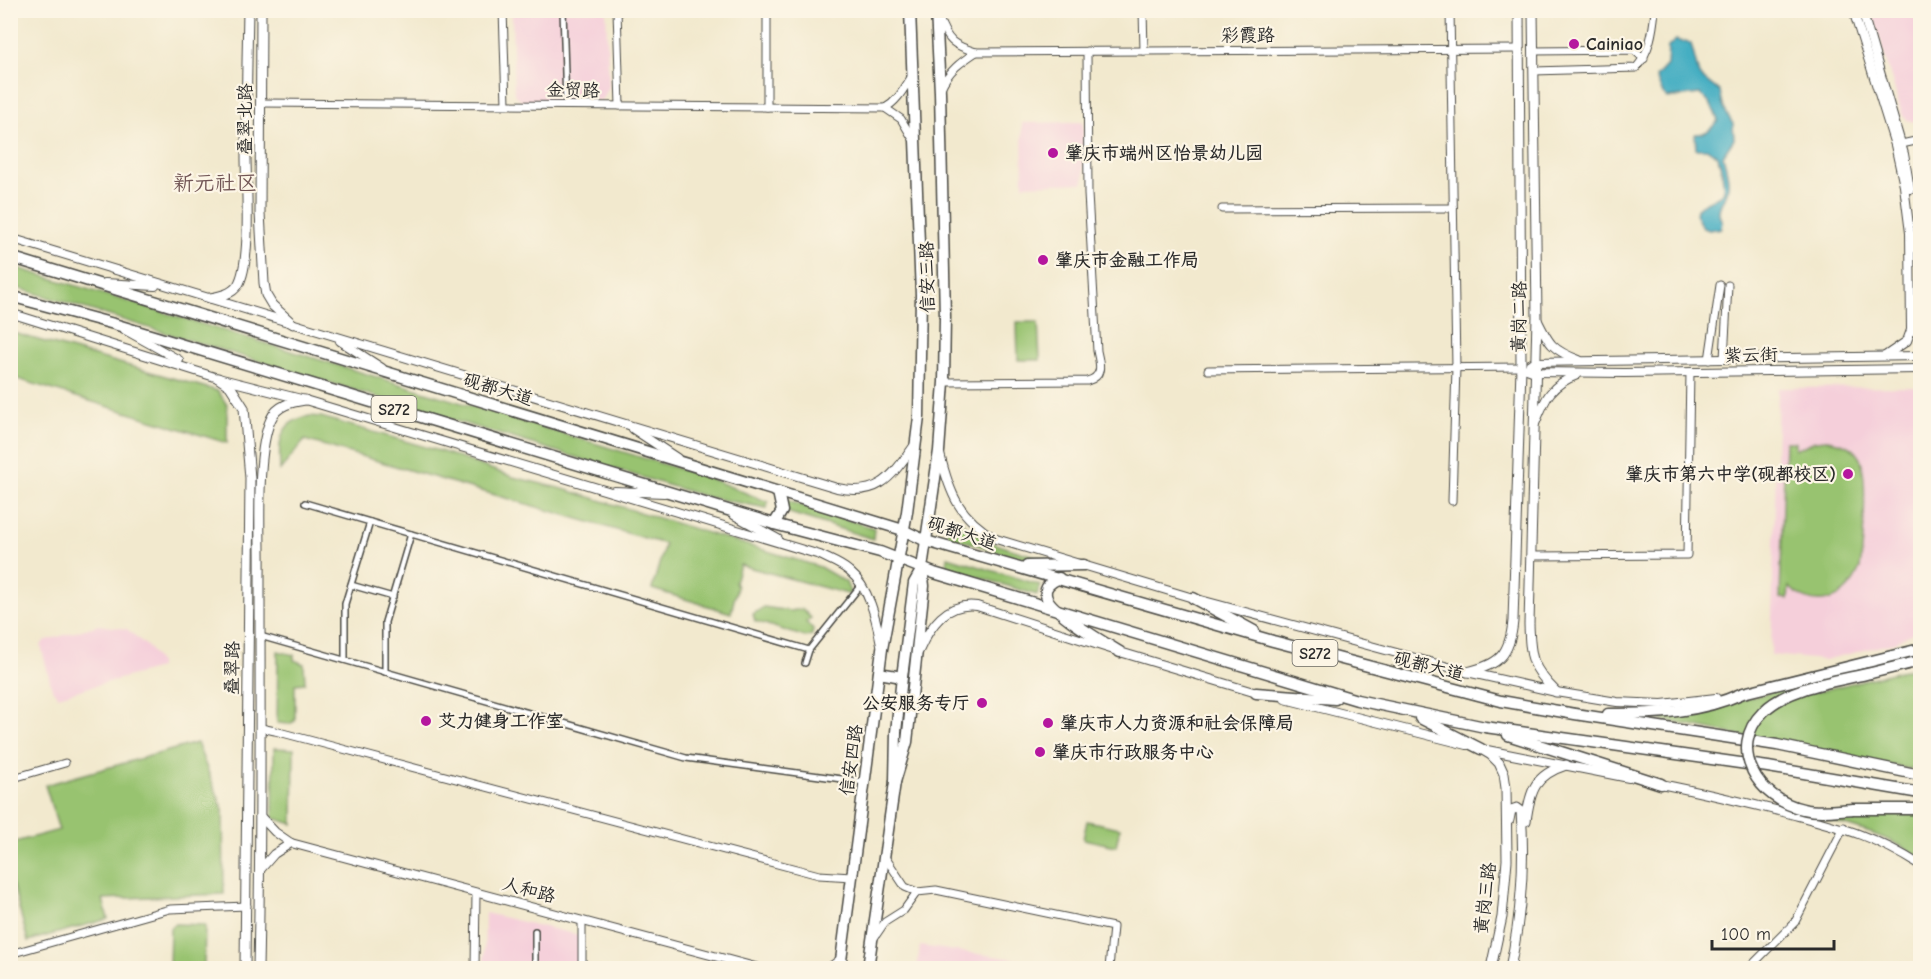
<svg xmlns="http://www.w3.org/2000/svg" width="1931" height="979" font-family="'Comic Neue','LXGW WenKai TC',sans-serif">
<rect width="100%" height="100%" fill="#fcf5e5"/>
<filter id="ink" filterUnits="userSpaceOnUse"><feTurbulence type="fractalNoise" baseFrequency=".0167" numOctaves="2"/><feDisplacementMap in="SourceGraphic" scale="12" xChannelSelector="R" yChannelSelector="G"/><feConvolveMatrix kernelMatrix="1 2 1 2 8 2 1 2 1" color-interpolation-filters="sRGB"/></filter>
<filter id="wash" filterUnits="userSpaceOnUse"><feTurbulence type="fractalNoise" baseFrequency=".008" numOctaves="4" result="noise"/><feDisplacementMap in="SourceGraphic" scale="24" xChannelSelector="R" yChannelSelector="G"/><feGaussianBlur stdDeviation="1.35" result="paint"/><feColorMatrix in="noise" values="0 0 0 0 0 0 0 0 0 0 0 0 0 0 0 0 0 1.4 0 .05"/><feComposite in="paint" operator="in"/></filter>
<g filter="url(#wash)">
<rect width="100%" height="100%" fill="#f2e9ce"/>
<g fill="#f5cfda">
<polygon points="394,11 472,11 472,19 394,20"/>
<polygon points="512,11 606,11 609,87 602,100 522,102 514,94"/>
<polygon points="1872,11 1920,11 1920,122 1914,122 1907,120 1902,115"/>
<polygon points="1083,122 1084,183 1023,185 1022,123"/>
<polygon points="1920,387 1920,629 1893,643 1824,660 1771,655 1778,388"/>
<polygon points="99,625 127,629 150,649 159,663 159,668 58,696 52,689 41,646 44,641"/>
<polygon points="485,913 579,935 579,968 484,968"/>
<polygon points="920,946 1081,968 917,968"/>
</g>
<g fill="#98c370" stroke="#62774e" stroke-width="1.5">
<polygon points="11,266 709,478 768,502 767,508 707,497 11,286"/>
<polygon points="1017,322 1038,322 1040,360 1018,360"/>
<polygon points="10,332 218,391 227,405 227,443 11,377"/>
<path d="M310,416L321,417L443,452L513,477L563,489L820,567L846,582L851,595L740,565L735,582L737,587L731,613L652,589L665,544L305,440L280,470C279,444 277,421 310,416Z"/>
<path d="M1827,440C1840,442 1852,445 1859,457C1869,472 1863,547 1860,568C1847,601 1816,613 1789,587L1788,599L1780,598L1785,442H1795V450L1815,441Z"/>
<polygon points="785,500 874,528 873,539 783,511"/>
<path d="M960,520C982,545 1017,550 1048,560L1047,561L1016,558L947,535L948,527Z"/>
<polygon points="948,557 1040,585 1037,595 946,567"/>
<polygon points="764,607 790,611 802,609 811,618 806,622 813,630 812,635 805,637 755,621 753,614"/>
<polygon points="278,651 294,655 294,660 304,664 305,683 295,684 295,721 289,724 277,723"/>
<polygon points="1920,666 1920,771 1646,717 1697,713 1788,687 1816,692"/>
<polygon points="197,743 223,810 224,894 103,899 108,919 28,941 11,879 11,843 59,830 45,785"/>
<polygon points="274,748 294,749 293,824 273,818"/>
<path d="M1805,814H1920V857C1885,834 1845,825 1805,814Z"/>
<polygon points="1087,821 1120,828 1116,846 1083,839"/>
<polygon points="175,924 205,925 204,968 169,968 170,928"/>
</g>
<path fill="#44aec2" stroke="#386c76" stroke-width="1.5" d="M1676,40L1682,42L1686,41L1691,44L1699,75L1720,92L1724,109L1733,124L1734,139L1723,156C1725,165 1729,176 1728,185C1727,199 1713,208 1722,221L1721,228L1709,230L1703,228C1683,200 1713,205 1724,191L1722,172L1718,156L1708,149H1696L1695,134C1706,135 1711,128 1718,121C1715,109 1709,102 1700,94L1667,98L1663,94L1656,77L1667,65L1668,47Z"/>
</g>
<g filter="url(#ink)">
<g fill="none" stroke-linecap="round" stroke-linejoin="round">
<defs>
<g id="pedestrian">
<polyline points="563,10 566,105"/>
<polyline points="305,503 809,650 861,585"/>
<polyline points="351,585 393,597"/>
<polyline points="260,636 686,758 864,782"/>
<polyline points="345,660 345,604 370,522"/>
<polyline points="805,663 809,650"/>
<polyline points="385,672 385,622 411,534"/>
<polyline points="535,968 535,931"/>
</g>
<g id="minor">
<polyline points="503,10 506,104"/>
<polyline points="617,10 620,106"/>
<polyline points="767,10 767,107"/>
<polyline points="1143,10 1144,51"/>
<polyline points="1450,10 1456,367 1452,501"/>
<path d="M939,18C948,42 953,45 976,52L1519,49"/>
<polyline points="1534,51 1634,50 1644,59"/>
<path d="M1534,71L1636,68C1650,52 1653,31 1655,10"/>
<path d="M941,88C949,70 961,62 976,52"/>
<path d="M261,103L885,108C898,101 904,88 912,76"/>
<polyline points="885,108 901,119 914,141"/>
<polyline points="1897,145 1920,140"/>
<polyline points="1222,209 1453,208"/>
<polyline points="1724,359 1728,285"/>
<polyline points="1709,360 1720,285"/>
<polyline points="1208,370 1521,367"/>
<path d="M944,382L1087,381C1104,377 1100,364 1097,351L1088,194L1087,51"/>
<polyline points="1532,556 1687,555 1690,372"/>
<polyline points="261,728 275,731 819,875 852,877"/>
<polyline points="10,779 65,763"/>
<polyline points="885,857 905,887 917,892 936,890 1113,927 1109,968"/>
<polyline points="874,938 885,922 904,910 917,892"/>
<polyline points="10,954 170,909 247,906"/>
<polyline points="475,968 476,893"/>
<polyline points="582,968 582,921"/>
<polyline points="1749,968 1795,922 1844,827"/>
</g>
<g id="tertiary">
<polyline points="1853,10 1895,145 1904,186 1910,233 1911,330 1907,341 1885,356"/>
<polyline points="1862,10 1904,154 1910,189"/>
<path d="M10,238L837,488C879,497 891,477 914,446"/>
<polyline points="105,283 155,286"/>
<path d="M10,313L218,378L305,400L820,555C830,560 841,564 849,571C870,588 876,619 881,644"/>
<path d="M1537,319C1549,344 1552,350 1579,360"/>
<polyline points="1916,319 1917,327 1920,333"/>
<polyline points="125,330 179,360"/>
<polyline points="340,341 382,368"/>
<polyline points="1530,364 1535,362 1920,356"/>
<polyline points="1521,367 1535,372 1624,373 1920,369"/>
<path d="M1535,424C1545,399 1550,385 1577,375"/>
<polyline points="633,429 677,458"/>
<path d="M940,454C950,495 959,517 996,539L1193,598L1467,672L1556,692L1617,702L1662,704L1716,698"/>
<polyline points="614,491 664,493"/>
<polyline points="734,515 778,539"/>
<path d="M919,651C930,626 946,602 977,606L1120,652L1260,694"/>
<polyline points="1285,699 1467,745"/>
<polyline points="1482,749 1629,778"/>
<path d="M1656,783C1700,792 1744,802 1787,813C1839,827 1874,835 1920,865"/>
<polyline points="260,816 275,832 291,843 759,968"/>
<polyline points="260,870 274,854 291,843"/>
<polyline points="829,968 841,959"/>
</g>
<g id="secondary">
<polyline points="261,10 260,213 264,283 266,295 272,305 293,324"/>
<path d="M1533,10L1537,317L1529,624C1530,657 1531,667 1556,692"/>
<path d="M210,298C221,296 232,294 238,285C252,262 246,185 246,157C246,108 247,59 248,10"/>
<polyline points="218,378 230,386 244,408 250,478 245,968"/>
<path d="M1467,672C1499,665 1510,655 1513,621L1521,367L1519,10"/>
<polyline points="1481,749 1491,755 1499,763 1504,774 1506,788 1507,860 1502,917 1491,968"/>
<path d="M1509,820L1511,810L1517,808L1521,811C1525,864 1521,917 1510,968"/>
<path d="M1526,821C1530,790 1535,775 1566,765"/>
<path d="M258,968C261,838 260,708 260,577C261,536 255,454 271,419C277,405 292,402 305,400"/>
</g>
<g id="primary">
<polyline points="10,257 903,530 926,541 1273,641 1501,701 1575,714 1777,745 1920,775"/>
<polyline points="10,296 114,324 774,524 880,552 934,573 1357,700 1485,727 1768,767 1920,793"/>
<polyline points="774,524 782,511 778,492"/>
<polyline points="1027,566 1084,565"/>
<path d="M1059,578C1052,582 1044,586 1046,595C1048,610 1105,643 1120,652"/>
<polyline points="1193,598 1254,631"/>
<polyline points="879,673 902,677"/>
<polyline points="1871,673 1920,661"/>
<polyline points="1256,693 1335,699"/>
<path d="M1608,714C1655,714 1700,713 1743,693L1920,649"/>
<polyline points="1420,718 1481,749"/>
<polyline points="1508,735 1661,784"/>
<polyline points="895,782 907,742 924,586 922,568 939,451 944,382 945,317 940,92 936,10"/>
<polyline points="1853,809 1920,809"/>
<polyline points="840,968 882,649 907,512 919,417 921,295 910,10"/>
<polyline points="868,968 895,782 896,732 902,677 914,583 922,569"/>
</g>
</defs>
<use href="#pedestrian" stroke="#494843" stroke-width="8"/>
<use href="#minor" stroke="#494843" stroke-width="9"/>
<use href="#tertiary" stroke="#494843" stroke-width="10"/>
<use href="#secondary" stroke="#494843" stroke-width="11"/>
<use href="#primary" stroke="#494843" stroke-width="13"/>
<use href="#pedestrian" stroke="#fff" stroke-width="5"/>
<use href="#minor" stroke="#fff" stroke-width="7"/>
<use href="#tertiary" stroke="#fff" stroke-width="8"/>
<use href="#secondary" stroke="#fff" stroke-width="9"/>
<use href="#primary" stroke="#fff" stroke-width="10"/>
<defs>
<path id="primary-bridge" d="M1853,809C1837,810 1819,813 1803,809C1759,800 1726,749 1763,712C1787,687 1838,681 1871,673"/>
</defs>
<use href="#primary-bridge" stroke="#494843" stroke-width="13" stroke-linecap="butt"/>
<use href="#primary-bridge" stroke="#fff" stroke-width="10"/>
</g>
</g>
<g fill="#b5179e" stroke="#fcf5e5" stroke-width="2">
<circle cx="1574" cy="44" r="6"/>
<circle cx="1053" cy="153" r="6"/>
<circle cx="1043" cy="260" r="6"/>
<circle cx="1848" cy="474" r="6"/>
<circle cx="982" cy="703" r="6"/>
<circle cx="426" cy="721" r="6"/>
<circle cx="1048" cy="723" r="6"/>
<circle cx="1040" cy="752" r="6"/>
</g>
<g text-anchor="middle" stroke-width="4.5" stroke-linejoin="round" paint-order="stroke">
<g fill="#fcf5e5" stroke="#6a6863" stroke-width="1.5">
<rect x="371.5" y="396" width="45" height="26" rx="4.5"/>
<rect x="1292.5" y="640" width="45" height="26" rx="4.5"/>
</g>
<g font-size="16" font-weight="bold" fill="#2b2b2b">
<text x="394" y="415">S272</text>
<text x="1315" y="659">S272</text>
</g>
<g font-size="18" fill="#2b2b2b" stroke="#fcf5e5">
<text x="1248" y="41">彩霞路</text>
<text transform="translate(573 90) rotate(1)" y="6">金贸路</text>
<text transform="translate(245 119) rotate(-90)" y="6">叠翠北路</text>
<text transform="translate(927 277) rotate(-91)" y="6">信安三路</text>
<text transform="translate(1519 317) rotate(-89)" y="6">黄岗二路</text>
<text transform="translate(1751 355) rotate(-1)" y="6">紫云街</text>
<text transform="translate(498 389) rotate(17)" y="6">砚都大道</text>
<text transform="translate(962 533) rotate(18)" y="6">砚都大道</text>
<text transform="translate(1429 666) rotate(14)" y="6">砚都大道</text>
<text transform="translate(232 668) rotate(-89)" y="6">叠翠路</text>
<text transform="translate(851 760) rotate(-82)" y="6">信安四路</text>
<text transform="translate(529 890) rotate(15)" y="6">人和路</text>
<text transform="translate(1485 898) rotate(-83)" y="6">黄岗三路</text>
</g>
<g font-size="18" font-weight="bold" fill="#2b2b2b" stroke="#fcf5e5" text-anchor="start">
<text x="1586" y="50">Cainiao</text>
<text x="1065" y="159">肇庆市端州区怡景幼儿园</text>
<text x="1055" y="266">肇庆市金融工作局</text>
<text x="1836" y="480" text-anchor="end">肇庆市第六中学(砚都校区)</text>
<text x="970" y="709" text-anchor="end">公安服务专厅</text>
<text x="438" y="727">艾力健身工作室</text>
<text x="1060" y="729">肇庆市人力资源和社会保障局</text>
<text x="1052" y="758">肇庆市行政服务中心</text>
</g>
<g font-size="21" fill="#725656" stroke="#fcf5e5">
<text x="215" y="190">新元社区</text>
</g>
</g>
<rect width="1931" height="979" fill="none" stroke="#fcf5e5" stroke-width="36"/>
<path d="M1712 940v9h122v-9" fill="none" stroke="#2b2b2b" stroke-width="3"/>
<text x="1721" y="940" font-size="18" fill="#2b2b2b" stroke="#fcf5e5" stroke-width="4.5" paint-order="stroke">100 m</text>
</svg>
